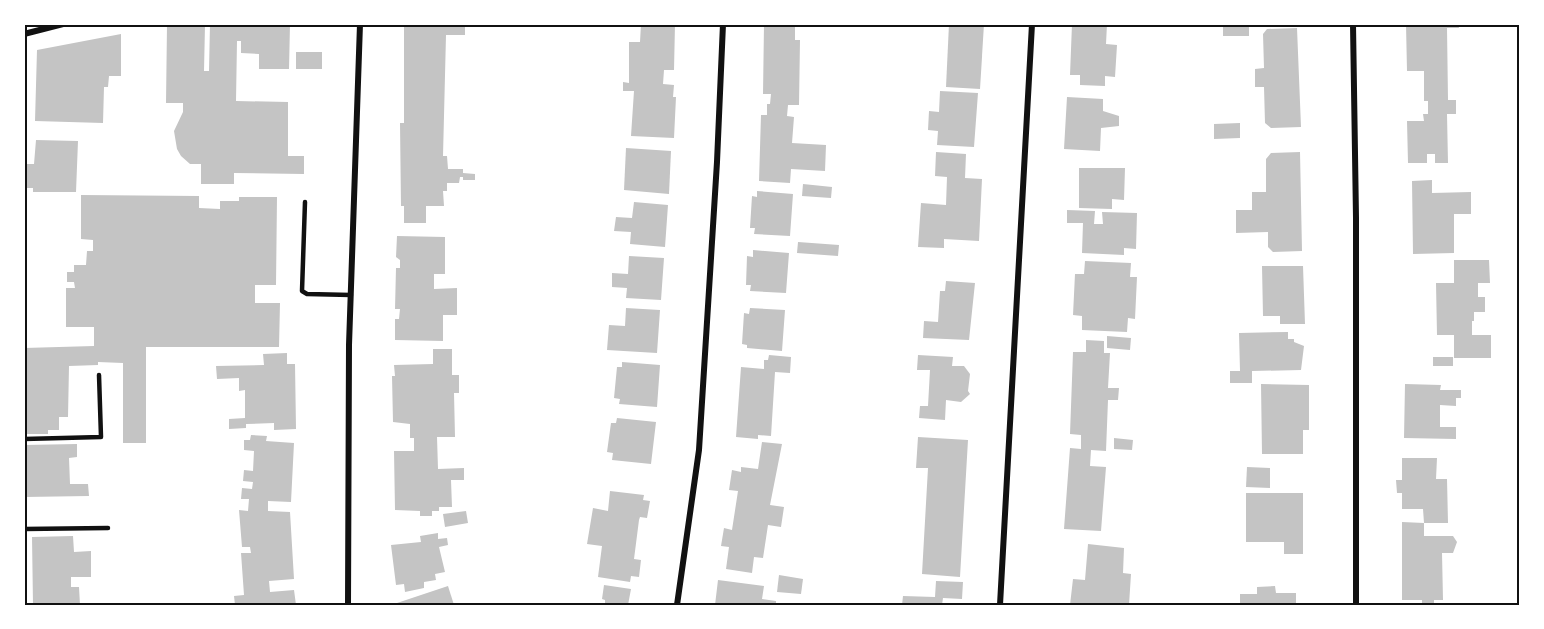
<svg xmlns="http://www.w3.org/2000/svg" width="1544" height="629" font-family="Georgia,serif">
<rect width="100%" height="100%" fill="#fff"/>
<g fill="#c4c4c4">
<polygon points="210,24 290,24 289,69 259,69 259,54 241,53 241,41 237,41 236,101 288,102 288,156 304,156 304,174 234,173 234,184 201,184 201,164 190,164 181,156 177,149 174,131 183,112 183,103 166,103 167,25 205,25 204,71 209,71"/>
<polygon points="404,24 465,24 465,35 446,35 443,156 447,156 448,169 463,169 463,173 475,174 475,180 463,180 463,177 460,177 459,183 447,183 447,191 443,191 444,206 426,206 426,223 404,223 404,206 401,206 400,123 404,123"/>
<polygon points="641,24 675,24 674,70 664,70 663,84 674,85 673,97 676,97 674,138 631,136 634,91 623,91 623,82 629,83 629,42 640,42"/>
<polygon points="764,24 795,24 795,40 800,40 799,105 788,105 787,116 794,117 792,143 826,145 825,171 791,169 790,183 759,181 761,115 767,115 767,104 770,104 771,94 763,94"/>
<polygon points="949,24 984,24 980,89 946,87"/>
<polygon points="1072,24 1107,24 1106,44 1117,45 1115,77 1105,76 1105,86 1080,85 1080,75 1070,75"/>
<rect x="1223" y="24" width="26" height="12"/>
<polygon points="1406,24 1458,24 1459,28 1447,28 1448,100 1456,100 1456,114 1447,114 1448,163 1435,163 1435,154 1427,154 1427,163 1408,163 1407,121 1424,121 1423,114 1428,114 1428,101 1424,101 1424,71 1407,71"/>
<polygon points="1297,28 1301,127 1271,128 1265,123 1264,87 1255,87 1255,69 1264,68 1263,34 1267,29"/>
<polygon points="121,34 121,76 109,76 108,87 104,87 103,123 35,121 37,50"/>
<rect x="296" y="52" width="26" height="17"/>
<polygon points="940,91 978,93 974,147 937,145 938,131 928,130 929,111 939,112"/>
<polygon points="1067,97 1103,99 1103,111 1119,116 1119,126 1101,128 1100,151 1064,149"/>
<polygon points="1240,123 1240,138 1214,139 1214,124"/>
<polygon points="36,140 78,141 76,192 33,192 33,188 24,188 24,164 34,164"/>
<polygon points="626,148 671,151 669,194 624,190"/>
<polygon points="936,152 966,154 965,178 982,179 979,241 944,239 944,248 918,247 921,203 946,205 947,177 935,176"/>
<polygon points="1300,152 1302,251 1273,252 1268,247 1268,232 1236,233 1236,210 1252,210 1252,192 1266,192 1266,159 1271,153"/>
<polygon points="1079,168 1125,168 1124,200 1112,199 1112,209 1079,208"/>
<polygon points="1432,180 1432,193 1471,192 1471,214 1454,214 1454,253 1413,254 1412,181"/>
<polygon points="803,184 832,187 831,198 802,196"/>
<polygon points="757,191 793,194 790,236 754,234 755,228 750,228 752,196 757,197"/>
<polygon points="81,195 199,196 199,208 220,209 220,201 239,201 239,197 277,197 276,285 255,285 255,303 280,303 279,347 146,347 146,443 123,443 123,363 98,362 98,365 69,366 68,417 59,417 59,430 48,430 48,434 24,434 24,348 94,346 94,327 66,327 66,288 75,288 74,282 67,282 67,272 74,272 74,265 86,265 87,251 93,251 93,240 81,239"/>
<polygon points="634,202 668,205 665,247 630,244 631,232 614,231 616,217 632,218"/>
<polygon points="1067,210 1095,211 1094,224 1103,224 1102,212 1137,213 1136,249 1124,248 1124,255 1082,253 1083,223 1067,223"/>
<polygon points="397,236 445,237 445,274 434,274 434,289 457,288 457,315 443,315 443,341 395,340 395,319 399,319 400,309 395,309 396,268 400,268 400,260 396,257"/>
<polygon points="798,242 839,245 838,256 797,253"/>
<polygon points="753,250 789,253 786,293 750,291 751,285 746,285 747,256 753,257"/>
<polygon points="629,256 664,258 661,300 626,298 627,288 612,287 612,273 628,274"/>
<polygon points="1454,260 1489,260 1490,283 1478,283 1478,297 1485,297 1485,312 1474,312 1474,321 1472,321 1472,335 1491,335 1491,358 1454,358 1454,335 1437,335 1436,283 1454,283"/>
<polygon points="1085,261 1131,263 1130,277 1137,277 1135,319 1128,318 1127,332 1082,330 1082,316 1073,315 1075,274 1084,274"/>
<polygon points="1262,266 1303,266 1305,324 1280,324 1280,316 1263,316"/>
<polygon points="946,281 975,283 969,340 923,338 924,321 938,322 940,291 945,291"/>
<polygon points="626,308 660,310 657,353 607,350 609,325 625,326"/>
<polygon points="750,308 785,310 782,351 747,348 747,345 742,344 744,313 749,314"/>
<polygon points="1288,332 1288,339 1294,339 1294,342 1304,346 1301,370 1252,371 1252,383 1230,383 1230,371 1240,371 1239,333"/>
<polygon points="1107,336 1131,338 1130,350 1107,348"/>
<polygon points="1086,340 1104,341 1104,353 1110,353 1108,388 1119,388 1118,400 1108,400 1106,451 1091,450 1090,466 1106,467 1101,531 1064,529 1070,448 1081,449 1081,435 1070,434 1073,352 1086,352"/>
<polygon points="433,349 452,349 452,375 459,375 459,393 454,393 455,437 437,437 438,469 464,468 464,480 451,480 452,507 439,507 439,511 432,511 432,516 420,516 420,511 395,510 394,451 414,451 414,438 410,438 410,424 393,422 392,376 395,376 394,365 433,364"/>
<polygon points="287,353 287,364 295,364 296,429 274,430 274,423 246,424 246,428 229,429 229,419 245,418 245,390 239,391 239,378 217,379 216,366 264,365 263,354"/>
<polygon points="769,355 791,357 790,373 775,372 771,436 758,435 758,439 736,437 741,367 764,369 764,360 768,360"/>
<polygon points="918,355 953,357 952,366 964,366 970,374 968,391 970,394 961,402 946,400 945,420 919,418 920,406 928,406 930,370 917,370"/>
<rect x="1433" y="357" width="20" height="9"/>
<polygon points="622,362 660,365 657,407 619,404 620,399 614,398 617,367 622,367"/>
<polygon points="1261,384 1309,385 1309,430 1303,430 1303,454 1262,454"/>
<polygon points="1405,384 1441,385 1440,390 1461,390 1461,398 1456,398 1456,406 1440,405 1440,427 1456,427 1456,439 1404,438"/>
<polygon points="617,418 656,422 651,464 612,460 613,453 607,452 611,423 616,423"/>
<polygon points="251,435 267,436 266,441 294,443 291,502 268,501 268,511 290,512 294,579 269,581 270,592 294,590 296,605 235,605 234,596 244,595 241,553 251,553 250,547 242,547 239,510 248,511 249,499 241,499 242,488 252,489 253,482 243,481 244,470 253,471 254,451 244,450 244,440 250,440"/>
<polygon points="918,437 968,440 960,577 922,574 928,468 916,468"/>
<polygon points="1114,438 1133,440 1132,450 1114,449"/>
<polygon points="762,442 782,444 770,505 784,507 781,527 768,525 763,558 754,557 752,573 726,569 729,547 721,546 724,528 732,530 738,491 729,490 732,470 741,472 741,467 758,469"/>
<polygon points="77,444 77,457 69,458 70,484 88,484 89,496 24,497 24,445"/>
<polygon points="1402,458 1437,458 1436,479 1447,479 1448,523 1424,523 1423,509 1402,509 1402,493 1397,493 1396,480 1402,480"/>
<polygon points="1247,467 1270,468 1270,488 1246,487"/>
<polygon points="610,491 644,495 643,500 650,501 647,518 640,517 639,520 634,559 641,560 639,577 631,576 630,582 598,577 602,546 587,544 593,508 608,511"/>
<polygon points="1246,493 1303,493 1303,554 1284,554 1284,542 1246,542"/>
<polygon points="466,511 468,523 445,527 443,514"/>
<polygon points="1402,522 1424,523 1424,536 1453,536 1457,542 1453,553 1442,553 1443,600 1434,600 1434,605 1422,605 1422,600 1402,600"/>
<polygon points="438,533 438,539 447,538 448,545 439,547 445,572 435,574 436,580 424,582 424,588 405,592 404,584 396,585 391,545 421,542 420,536"/>
<polygon points="73,536 74,552 91,551 91,577 71,577 71,587 79,587 80,605 33,605 32,537"/>
<polygon points="1088,544 1124,548 1123,573 1131,574 1129,605 1070,605 1073,579 1085,580"/>
<polygon points="779,575 803,579 801,594 777,592"/>
<polygon points="718,580 764,586 762,599 776,601 776,605 715,605"/>
<polygon points="936,581 963,582 962,599 943,598 942,605 902,605 903,596 935,597"/>
<polygon points="604,585 631,589 628,605 605,605 605,600 602,599"/>
<polygon points="448,586 454,605 397,605 397,603"/>
<polygon points="1275,586 1276,593 1296,593 1296,605 1240,605 1240,594 1257,594 1257,587"/>
</g>
<g fill="none" stroke-linecap="round" stroke-linejoin="round">
<g stroke="#111" stroke-width="4.5">
<polyline points="305,202 302,291 307,294 351,295"/>
<polyline points="24,439 101,437 99,375"/>
<polyline points="24,529 108,528"/>
</g>
<g stroke="#111" stroke-width="6">
<polyline points="1353,24 1356,218 1356,605"/>
<polyline points="24,34 63,24"/>
<polyline points="348,605 349,345 360,24"/>
<polyline points="677,605 699,450 717,162 723,24"/>
<polyline points="1000,605 1032,24"/>
</g>
</g>
<rect width="1544" height="629" fill="none" stroke="#ffffff" stroke-width="51"/>
<rect x="26" y="26" width="1492" height="578" fill="none" stroke="#111" stroke-width="2"/>
</svg>
